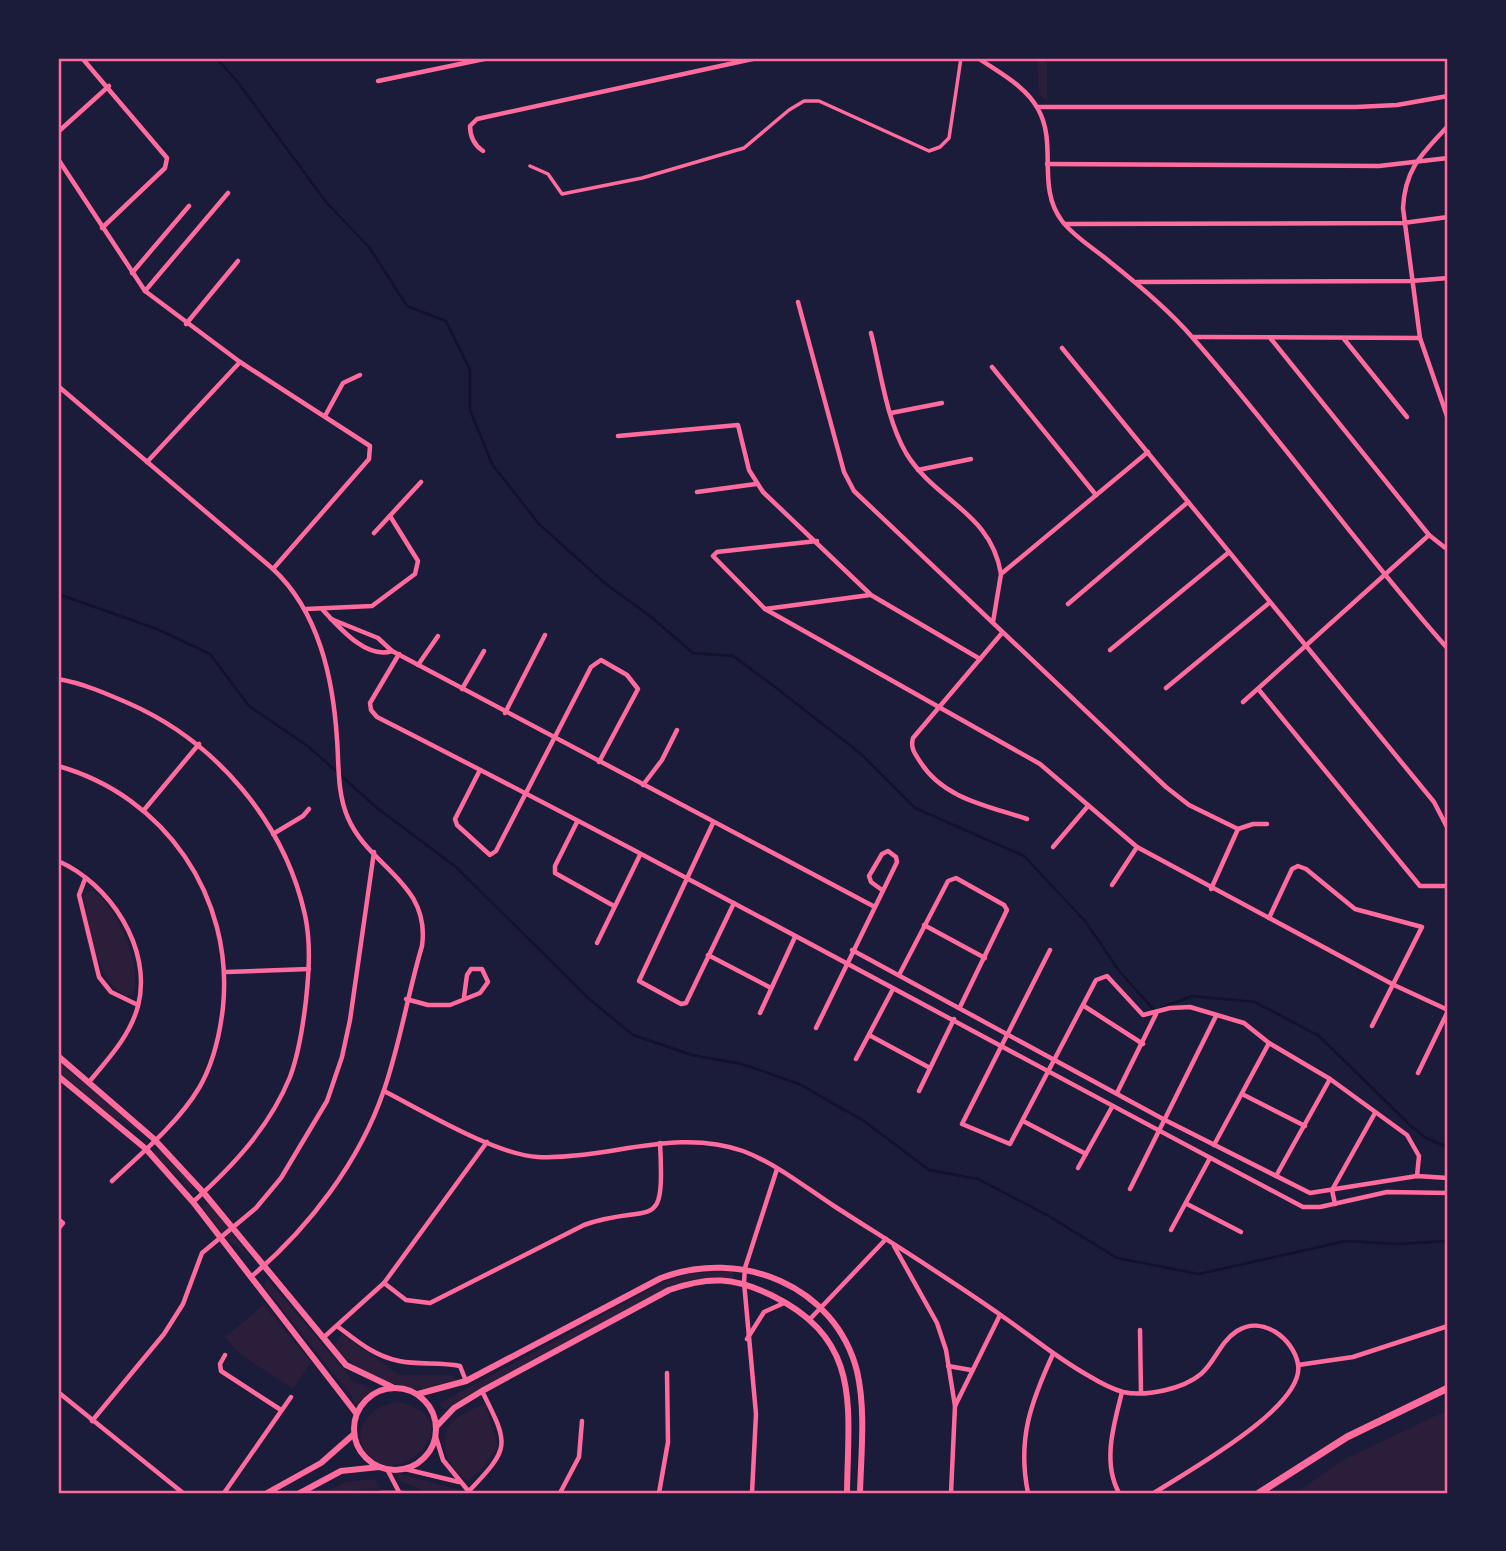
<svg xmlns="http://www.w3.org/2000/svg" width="1506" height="1551" font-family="Merriweather,serif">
<rect width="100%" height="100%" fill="#1b1b3a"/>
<g fill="#2a1e3b">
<polygon points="1037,58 1047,58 1047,101 1039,95"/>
<path d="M91,890C115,902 146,970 132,995L127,997C94,979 91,930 83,896Z"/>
<polygon points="58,1061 145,1135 147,1138 121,1119 115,1119 58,1072"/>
<path d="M159,1149L193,1186L190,1189C178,1175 166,1167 154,1153Z"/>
<polygon points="204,1204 210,1204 253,1262 237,1245 230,1243 203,1209"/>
<polygon points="733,1271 734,1279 694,1279 667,1288 443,1410 440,1403 664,1282 688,1274"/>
<polygon points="267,1279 354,1382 373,1389 355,1406 352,1397 264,1286"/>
<polygon points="264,1305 311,1362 293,1389 241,1355 225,1337"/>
<path d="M342,1334L399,1375H451L460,1382C447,1384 434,1389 421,1389C389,1390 354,1369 334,1346Z"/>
<path d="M400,1402C484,1423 373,1511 360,1435C364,1413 379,1405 400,1402Z"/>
<path d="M485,1403L498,1446L484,1467L468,1481C450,1472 435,1441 451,1423C459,1414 474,1409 485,1403Z"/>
<polygon points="1448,1410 1448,1493 1296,1493 1343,1460"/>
<polygon points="396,1473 456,1489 460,1493 431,1493 400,1481"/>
<polygon points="375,1479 380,1488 323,1493 346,1482"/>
</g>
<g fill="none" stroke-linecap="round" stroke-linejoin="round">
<g stroke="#12122b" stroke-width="2.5">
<polyline points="216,58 237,81 326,202 369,247 407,306 446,321 470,370 470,410 492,464 539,524 607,585 650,616 693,653 733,656 775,687 860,753 915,808 1024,856 1085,921 1120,972 1155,1011"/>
<polyline points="58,594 157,629 210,654 249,706 309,747 377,808 456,867 588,998 633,1035 692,1055 742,1064 799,1084 864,1121 929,1170 978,1179 1047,1215 1117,1258 1199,1274 1346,1241 1398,1244 1448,1241"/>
<polyline points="1161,1008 1192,996 1255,1002 1319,1036 1412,1127 1426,1138 1448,1147"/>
</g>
<polyline stroke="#ff6b9d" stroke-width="3.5" points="530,166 548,174 562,194 642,178 744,148 789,110 804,101 819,101 929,151 940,147 949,138 961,58"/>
<g stroke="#ff6b9d" stroke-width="4.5">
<polyline points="82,58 167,158 165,168 102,228"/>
<path d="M978,58C998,72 1026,86 1038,109C1058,144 1036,187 1062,221C1074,237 1095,249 1110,262C1139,285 1168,309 1192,337C1281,438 1359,549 1448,649"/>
<polyline points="378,81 489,58"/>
<polyline points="1038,107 1356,107 1397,105 1448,96"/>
<path d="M1448,126C1422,154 1405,168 1403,208L1420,338L1448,419"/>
<polyline points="58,132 109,86"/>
<path d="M483,151C474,145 470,137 470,126L477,119L757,58"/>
<polyline points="58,159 145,291 240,362 370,446 369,459 273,569"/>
<polyline points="1047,164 1379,166 1448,158"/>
<polyline points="1065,224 1403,223 1448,217"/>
<polyline points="132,273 189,206"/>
<polyline points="1137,282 1411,281 1448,278"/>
<polyline points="145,291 228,193"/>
<polyline points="798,302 844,472 854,491 1166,787 1189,805 1238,829"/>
<polyline points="186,324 238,261"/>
<path d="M871,333C881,372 886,418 906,453C935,501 991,512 1001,574"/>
<polyline points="1193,337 1420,338"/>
<polyline points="1271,339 1429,535 1448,550"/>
<polyline points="1344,339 1407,417"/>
<polyline points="1062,348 1434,802 1448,829"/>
<polyline points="992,367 1096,495"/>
<path d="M58,386L273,569C319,612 333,678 337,739C339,765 337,793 348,818C369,867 431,883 422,946C408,993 400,1044 384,1090C360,1161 309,1228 252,1276"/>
<polyline points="891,413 942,403"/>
<polyline points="325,416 343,383 360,375"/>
<polyline points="618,436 738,425 749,470 763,492 871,595 980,659"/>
<polyline points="147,462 240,362"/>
<polyline points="918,470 971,459"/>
<polyline points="697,492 756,484"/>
<polyline points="374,533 421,482"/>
<polyline points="817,541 717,552 713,556 765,609 1040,764 1137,847 1394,985 1448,1010"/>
<polyline points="1068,604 1188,502"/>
<polyline points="306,609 372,606 415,574 418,561 390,516"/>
<path d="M322,609C338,626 366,660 392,651"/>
<polyline points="765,609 870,595"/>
<polyline points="331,619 378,638 392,651 873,906"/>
<polyline points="993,622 1001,574 1148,452"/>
<path d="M1002,633L913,738C910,748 915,754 921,763C944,799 989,806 1027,819"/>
<polyline points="1110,650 1228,553"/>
<path d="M399,654L370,703L371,710L377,717C688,875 994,1044 1303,1207H1320L1387,1192L1448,1193"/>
<polyline points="418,665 438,636"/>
<path d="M58,679C82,683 105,693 128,703C215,741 284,821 305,915C311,943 309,972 306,1000C303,1026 299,1053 290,1077C269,1128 233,1166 193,1202"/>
<polyline points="1166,688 1269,603"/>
<polyline points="462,689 484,651"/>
<polyline points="1259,690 1420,886 1448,886"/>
<polyline points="1243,702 1429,535"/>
<polyline points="505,713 545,635"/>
<path d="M58,766C165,796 234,897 223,1007C220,1034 213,1064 199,1088C178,1123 142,1153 112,1181"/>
<polyline points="480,770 455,819 457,825 490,855 496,851 591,667 601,660 627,675 638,689 599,762"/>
<polyline points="643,785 662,760 677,730"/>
<polyline points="144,810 199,744"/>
<polyline points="577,822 555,866 555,873 614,906"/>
<polyline points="713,823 639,981 681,1004 686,1003 734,903"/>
<polyline points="273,834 303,816 309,809"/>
<polyline points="1053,847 1088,806"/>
<path d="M58,861C109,883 153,948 138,1006C130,1036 108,1059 89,1082"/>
<polyline points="85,879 79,895 99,977 111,992 138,1005"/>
<polyline points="1112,885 1137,847"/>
<polyline points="1211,889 1238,829 1253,824 1267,824"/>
<polyline points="1269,918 1292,869 1298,866 1306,869 1355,909 1422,927 1372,1026"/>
<polyline points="924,925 985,958"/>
<polyline points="597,943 640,855"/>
<polyline points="852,950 1163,1119 1310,1193 1417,1176 1448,1178"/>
<polyline points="1050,950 962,1124 1010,1144 1096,980 1107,976 1143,1015 1170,1008 1190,1007 1244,1023 1269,1043 1330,1079 1407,1135 1419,1156 1417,1176"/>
<polyline points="708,955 771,988"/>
<polyline points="226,972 309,969"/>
<polyline points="899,975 948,881 956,878 1004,905 1007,910 960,1007"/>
<polyline points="406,999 428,1005 450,1005 480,993 488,982 482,969 471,969 467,975 464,997"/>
<polyline points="1084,1006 1143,1044"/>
<polyline points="760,1013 795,937"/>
<polyline points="816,1028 897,862 896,857 888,851 882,854 869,876 871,882 882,890"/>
<polyline points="869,1035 930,1068"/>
<polyline points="856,1059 893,989"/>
<polyline points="1418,1073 1448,1011"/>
<path d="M384,1091C423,1111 496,1155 538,1157C607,1160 675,1127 743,1151C775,1163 805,1187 834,1206C890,1242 947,1277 1002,1316C1031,1336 1058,1359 1089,1376C1099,1382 1112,1389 1123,1392C1146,1397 1183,1389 1201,1374C1215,1362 1220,1342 1237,1331C1262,1315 1293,1338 1298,1364C1306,1407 1186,1472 1154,1493"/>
<polyline points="919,1091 954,1019"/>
<polyline points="1117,1093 1156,1014"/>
<polyline points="1242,1094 1305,1126"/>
<polyline points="1023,1121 1086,1154"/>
<polyline points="1214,1145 1269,1043"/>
<polyline points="1078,1168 1112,1107"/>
<polyline points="1276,1176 1330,1079"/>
<polyline points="1130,1189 1216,1016"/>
<polyline points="1187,1204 1241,1232"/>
<polyline points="1335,1204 1332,1190 1375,1113"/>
<polyline points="58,1219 63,1223 58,1229"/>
<polyline points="1171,1230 1210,1158"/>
<polyline points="894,1246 937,1323 946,1350 955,1406"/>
<path d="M384,1283L406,1300L430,1303L584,1225C653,1201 665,1238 660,1143"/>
<polyline points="811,1318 886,1239"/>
<path d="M337,1326C357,1341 374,1356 399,1361C419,1365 440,1362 460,1366L466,1381"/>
<polyline points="1140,1330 1141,1393"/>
<polyline points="323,1338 384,1283 487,1142"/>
<polyline points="747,1339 764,1312 784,1303"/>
<polyline points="225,1355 220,1364 221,1371 281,1410"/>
<polyline points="1298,1365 1353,1357 1448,1326"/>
<polyline points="948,1366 971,1370"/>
<polyline points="58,1392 183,1493"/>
<polyline points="92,1421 164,1334 183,1304 202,1253 256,1208 281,1178 327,1101 342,1057 350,1020 374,852"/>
<polyline points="436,1437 443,1460 470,1493"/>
<polyline points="387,1469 399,1492"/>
<polyline points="405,1469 459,1482"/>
<path d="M469,1491C511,1447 509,1445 482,1391"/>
<polyline points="224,1493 291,1397"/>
<polyline points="380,1493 403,1493"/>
<polyline points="560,1493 579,1457 582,1421"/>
<polyline points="659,1493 668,1442 667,1373"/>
<polyline points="752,1493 756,1414 744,1282 745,1268 777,1169"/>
<polyline points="951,1493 955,1406 1000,1315"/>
<path d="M1028,1493C1017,1439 1031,1402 1053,1354"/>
<path d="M1119,1493C1102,1462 1114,1424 1122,1392"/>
</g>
<g stroke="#ff6b9d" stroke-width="6">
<polyline points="58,1056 154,1139 203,1192 346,1365 392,1387"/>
<polyline points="58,1076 146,1149 193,1202 356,1413"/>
<circle cx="395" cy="1429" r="41"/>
<path d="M418,1394L466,1381L661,1278C740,1248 835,1285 857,1371C866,1410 861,1454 860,1493"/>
<path d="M436,1427L454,1408L482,1391L669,1290C709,1276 734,1277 771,1295C863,1340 848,1406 847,1493"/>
<polyline points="267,1493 321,1463 354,1434"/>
<polyline points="300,1493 341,1471 379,1467"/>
</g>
<polyline stroke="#ff6b9d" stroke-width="7" points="1259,1493 1347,1437 1448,1388"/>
</g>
<rect width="1506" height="1551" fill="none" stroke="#1b1b3a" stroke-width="119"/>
<rect x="60" y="60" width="1386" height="1432" fill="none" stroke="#ff6b9d" stroke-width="2.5"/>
</svg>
